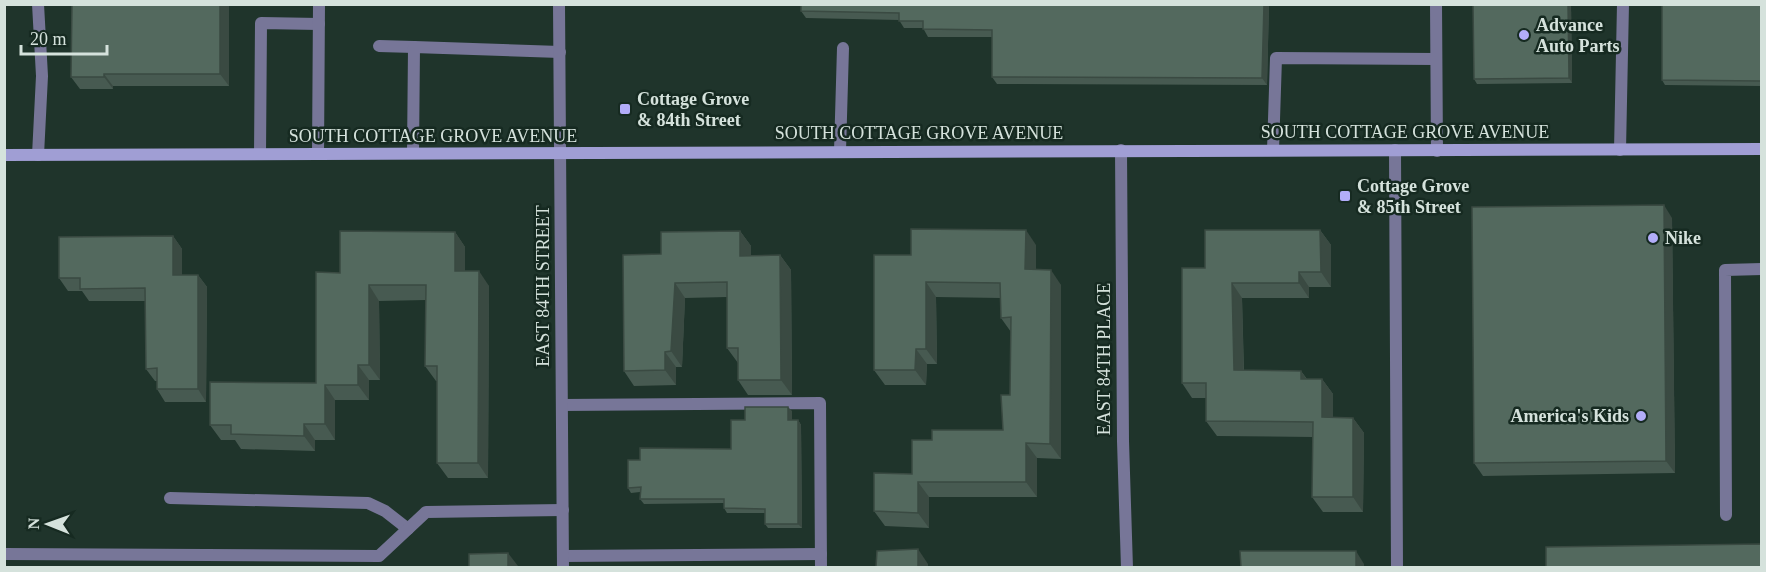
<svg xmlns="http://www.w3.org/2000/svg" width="1766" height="572" font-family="Georgia,serif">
<rect width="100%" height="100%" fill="#1f342b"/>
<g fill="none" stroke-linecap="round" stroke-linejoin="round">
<g stroke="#777698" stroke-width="12">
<polyline points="38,4 42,76 38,155"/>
<polyline points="379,46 414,47"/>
<polyline points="1273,150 1276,58 1436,59"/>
<polyline points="1395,150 1397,568"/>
<polyline points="1620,150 1623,4"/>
<polyline points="840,151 843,48"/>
<polyline points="413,153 414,47 560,52"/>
<polyline points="260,154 261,23 319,24"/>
<polyline points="318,154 319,4"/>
<polyline points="562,405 820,403 821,568"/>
<polyline points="170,498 368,503 385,511 408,529"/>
<polyline points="1726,515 1725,270 1762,269"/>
<polyline points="4,554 379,556 426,512 563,510"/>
<polyline points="563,556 821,554"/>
</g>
<g stroke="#777698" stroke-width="12">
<polyline points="559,4 563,568"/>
<polyline points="1436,4 1437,151"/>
<polyline points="1121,150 1123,441 1127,568"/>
</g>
<polyline stroke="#a09ed4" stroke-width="12" points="4,155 1762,149"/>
</g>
<g fill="#475a51">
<polygon points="72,4 229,4 229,86 113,86 113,89 80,89 71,77"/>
<polygon points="801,4 1269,4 1267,85 997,84 992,77 992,37 928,37 923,28 904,28 899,20 806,18 801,11"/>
<polygon points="1571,4 1572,83 1477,84 1474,79"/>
<polygon points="1761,4 1761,86 1665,85 1662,80"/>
<polygon points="1672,218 1675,473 1483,476 1474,463"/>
<polygon points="1320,230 1331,245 1331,287 1309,287 1309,298 1242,298 1244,370 1301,371 1307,379 1322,379 1333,394 1333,417 1353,418 1364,433 1363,512 1323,512 1312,497 1313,437 1217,436 1206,421 1206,398 1192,398 1182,383 1205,268"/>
<polygon points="740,231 751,246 751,255 780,255 791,270 792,395 748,395 738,380 738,363 727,348 727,297 685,298 682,367 676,367 676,385 634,386 624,371 661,254"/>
<polygon points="455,232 465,247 465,271 489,286 488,478 448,478 437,463 437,381 436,381 425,366 426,300 379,301 380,380 369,380 369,400 335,400 335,440 315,440 315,451 241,449 235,440 221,440 210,425 316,383 340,273"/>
<polygon points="173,236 182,249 182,275 198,275 207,287 206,402 165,402 157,389 157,381 155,381 146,369 146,301 89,301 82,291 68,291 59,278"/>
<polygon points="1036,245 1036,269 1061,285 1061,459 1037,458 1037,497 929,497 929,528 885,526 874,511 912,474 932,440 1003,430 1010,395 1011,332 1001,318 1001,298 936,297 937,364 927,364 926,385 885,385 874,370 911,255"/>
<polygon points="792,411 792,420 798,420 801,425 802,528 768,528 765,524 765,513 727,513 724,508 724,503 644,504 640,499 640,492 631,493 628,488 640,460 731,449 745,420"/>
</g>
<g fill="#3a4a42">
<polygon points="220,4 229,4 229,86 220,74"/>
<polygon points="1264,4 1269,4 1267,85 1262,78"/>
<polygon points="1568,4 1571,4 1572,83 1569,78"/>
<polygon points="104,74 113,86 113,89 104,77"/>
<polygon points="1664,205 1672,218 1675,473 1666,461"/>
<polygon points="1026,230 1036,245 1036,285 1025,269"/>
<polygon points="1320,230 1331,245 1331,287 1321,272"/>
<polygon points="740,231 751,246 751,271 740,256"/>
<polygon points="455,232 465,247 465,286 455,271"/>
<polygon points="173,236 182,249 182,287 173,275"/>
<polygon points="780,255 791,270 792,395 781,380"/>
<polygon points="1051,270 1061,285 1061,459 1050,444"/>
<polygon points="479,271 489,286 488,478 478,463"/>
<polygon points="1299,272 1309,287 1309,298 1299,283"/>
<polygon points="198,275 207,287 206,402 198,389"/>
<polygon points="926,282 936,297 937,364 926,349"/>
<polygon points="675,283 685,298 682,367 671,351"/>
<polygon points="1232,283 1242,298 1244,385 1234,370"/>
<polygon points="369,285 379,301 380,380 369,365"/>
<polygon points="916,349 927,364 926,385 915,370"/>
<polygon points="665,352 676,367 676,385 665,370"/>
<polygon points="358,365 369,380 369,400 358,385"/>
<polygon points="1301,371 1311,386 1301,379"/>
<polygon points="1322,379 1333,394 1333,432 1322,417"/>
<polygon points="325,385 335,400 335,440 325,424"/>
<polygon points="788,407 792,411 792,425 788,420"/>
<polygon points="1353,418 1364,433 1363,512 1353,497"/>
<polygon points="798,420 801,425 802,528 798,524"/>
<polygon points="304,424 315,440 315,451 304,436"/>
<polygon points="1026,443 1037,458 1037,497 1026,482"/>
<polygon points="918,482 929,497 929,528 918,513"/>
<polygon points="918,549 928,564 928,567 918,567"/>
<polygon points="1356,551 1364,564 1364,567 1356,567"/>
<polygon points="508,553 518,566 518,567 508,567"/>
</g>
<g fill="#53695e" stroke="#3a4a42" stroke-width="1.5">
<polygon points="72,4 220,4 220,74 104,74 104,77 71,77"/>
<polygon points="801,4 1264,4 1262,78 992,77 992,30 923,29 923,21 899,21 899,13 801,11"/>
<polygon points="1473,4 1568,4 1569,78 1474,79"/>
<polygon points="1662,4 1761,4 1761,81 1662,80"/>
<polygon points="1664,205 1666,461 1474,463 1472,207"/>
<polygon points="911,229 1026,230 1025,269 1051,270 1050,444 1026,443 1026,482 918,482 918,513 874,511 874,473 912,474 912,440 932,440 932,430 1003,430 1001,395 1010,395 1011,317 1001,318 1000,283 926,282 926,349 916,349 915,370 874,370 874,255 911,255"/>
<polygon points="1205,230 1320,230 1321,272 1299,272 1299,283 1232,283 1234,370 1301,371 1301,379 1322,379 1322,417 1353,418 1353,497 1312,497 1313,422 1206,421 1206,383 1182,383 1182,268 1205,268"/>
<polygon points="340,231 455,232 455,271 479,271 478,463 437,463 437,366 425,366 426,285 369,285 369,365 358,365 358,385 325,385 325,424 304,424 304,436 231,434 231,425 210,425 210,382 316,383 316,272 340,273"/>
<polygon points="740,231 740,256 780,255 781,380 738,380 738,348 727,348 727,282 675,283 671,351 665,352 665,370 624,371 623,255 661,254 661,232"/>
<polygon points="173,236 173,275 198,275 198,389 157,389 157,368 146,369 145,288 80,289 80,278 59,278 59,237"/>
<polygon points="745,407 788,407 788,420 798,420 798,524 765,524 765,509 724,508 724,499 640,499 641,487 628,488 628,460 640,460 640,448 731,449 731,420 745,420"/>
<polygon points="1761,544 1761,567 1546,567 1546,547"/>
<polygon points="918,549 918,567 876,567 877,551"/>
<polygon points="1240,551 1356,551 1356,567 1241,567"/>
<polygon points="508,553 508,567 338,567 469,567 469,554"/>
</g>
<g fill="#b2adf9" stroke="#162a21" stroke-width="2">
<circle cx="1524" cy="35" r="6"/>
<rect x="619" y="103" width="12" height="12" rx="3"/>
<rect x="1339" y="190" width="12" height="12" rx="3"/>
<circle cx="1653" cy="238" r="6"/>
<circle cx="1641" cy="416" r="6"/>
</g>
<g text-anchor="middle" stroke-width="5" stroke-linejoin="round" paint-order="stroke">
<g font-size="18" font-weight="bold" fill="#d5e2dc" stroke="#162a21" text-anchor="start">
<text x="1536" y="31">Advance<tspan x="1536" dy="21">Auto Parts</tspan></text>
<text x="637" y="105">Cottage Grove<tspan x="637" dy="21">&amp; 84th Street</tspan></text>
<text x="1357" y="192">Cottage Grove<tspan x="1357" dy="21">&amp; 85th Street</tspan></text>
<text x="1665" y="244">Nike</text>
<text x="1629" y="422" text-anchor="end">America's Kids</text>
</g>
<g font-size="18" fill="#d5e2dc" stroke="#162a21">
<text x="1405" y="138">SOUTH COTTAGE GROVE AVENUE</text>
<text x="919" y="139">SOUTH COTTAGE GROVE AVENUE</text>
<text x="433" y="142">SOUTH COTTAGE GROVE AVENUE</text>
<text transform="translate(543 286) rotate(-90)" y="6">EAST 84TH STREET</text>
<text transform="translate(1104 359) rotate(-90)" y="6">EAST 84TH PLACE</text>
</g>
</g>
<rect width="1766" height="572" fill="none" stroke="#d5e2dc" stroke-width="12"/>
<g transform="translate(48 524) rotate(271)" stroke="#162a21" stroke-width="4.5" paint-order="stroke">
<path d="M0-4.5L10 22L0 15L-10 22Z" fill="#d5e2dc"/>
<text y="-9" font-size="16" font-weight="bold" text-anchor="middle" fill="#d5e2dc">N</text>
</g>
<path d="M21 45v9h86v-9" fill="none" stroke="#d5e2dc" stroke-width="3"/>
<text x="30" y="45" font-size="18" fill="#d5e2dc" stroke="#162a21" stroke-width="4.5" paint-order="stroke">20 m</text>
</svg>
